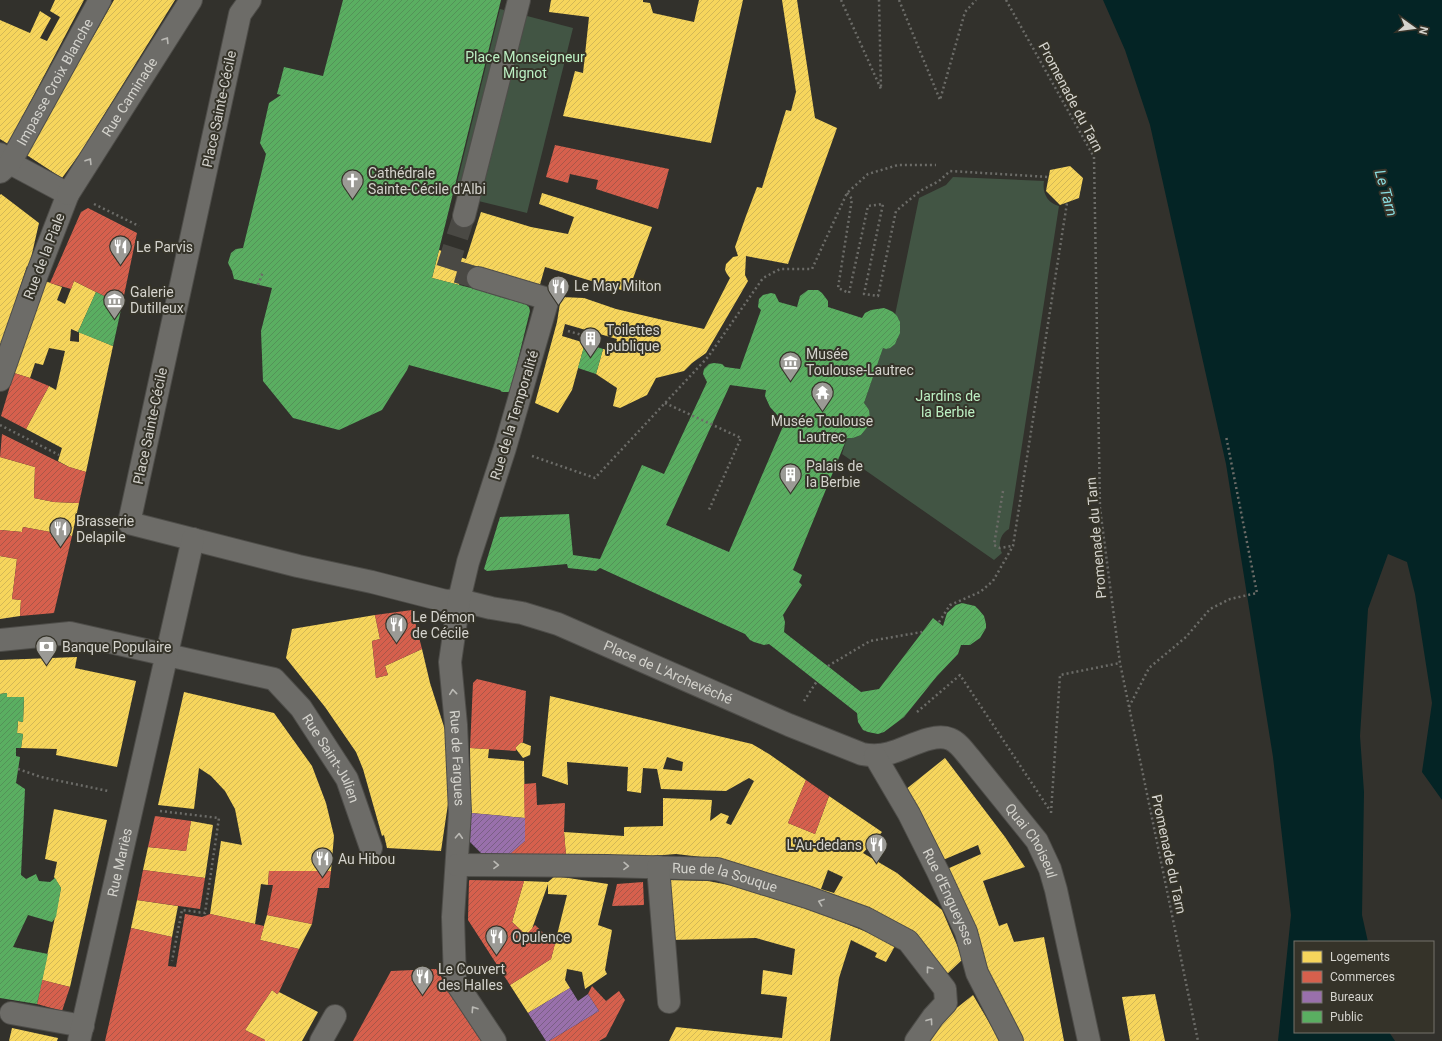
<svg xmlns="http://www.w3.org/2000/svg" width="1442" height="1041" font-family="Roboto,sans-serif">
<defs>
<pattern id="homes-hatch" width="6" height="6" patternUnits="userSpaceOnUse"><rect width="6" height="6" fill="#f6d55c"/><path d="M-1 1l2-2M0 6l6-6M5 7l2-2" fill="none" stroke="#d2b756"/></pattern>
<pattern id="shops-hatch" width="6" height="6" patternUnits="userSpaceOnUse"><rect width="6" height="6" fill="#d6604d"/><path d="M-1 1l2-2M0 6l6-6M5 7l2-2" fill="none" stroke="#a95648"/></pattern>
<pattern id="offices-hatch" width="6" height="6" patternUnits="userSpaceOnUse"><rect width="6" height="6" fill="#9970ab"/><path d="M-1 1l2-2M0 6l6-6M5 7l2-2" fill="none" stroke="#7a5f85"/></pattern>
<pattern id="public-hatch" width="6" height="6" patternUnits="userSpaceOnUse"><rect width="6" height="6" fill="#5aae61"/><path d="M-1 1l2-2M0 6l6-6M5 7l2-2" fill="none" stroke="#549258"/></pattern>
</defs>
<rect width="100%" height="100%" fill="#32312c"/>
<g fill="#425544">
<polygon points="500,9 573,28 527,213 454,195"/>
<path d="M953,177L1044,181C1042,192 1047,203 1059,206L1009,529C1001,533 997,544 1002,553L994,560L842,454L847,438H853L861,435L869,425L864,403L883,348C898,352 905,325 895,315L919,198L946,185Z"/>
</g>
<polygon fill="#042425" points="1103,0 1442,0 1442,800 1422,772 1432,703 1415,594 1407,562 1388,554 1368,609 1360,736 1364,792 1362,915 1368,942 1295,942 1295,1032 1389,1032 1395,1041 1278,1041 1291,915 1273,757 1226,464 1150,125 1125,50"/>
<g fill="url(#homes-hatch)" fill-rule="evenodd">
<polygon points="55,0 84,0 8,144 0,139 0,20 30,33 40,11 51,18 40,38 47,41 60,17 50,11"/>
<polygon points="114,0 175,0 81,152 62,178 22,152 89,36 93,37"/>
<polygon points="551,0 643,0 643,2 650,3 653,13 694,22 699,0 743,0 711,143 563,116 575,71 583,73 589,17 549,12"/>
<polygon points="782,0 797,0 815,118 837,128 788,264 746,256 745,275 748,281 706,353 692,363 684,371 656,378 647,395 620,408 613,406 617,388 596,374 603,349 614,351 617,339 565,324 562,336 585,343 572,390 558,413 535,403 557,322 561,297 584,298 616,309 663,320 704,329 730,278 727,274 725,270 726,264 733,257 738,256 735,247 746,216 757,187 762,188 786,110 791,111 796,92"/>
<polygon points="1070,166 1083,178 1079,198 1060,205 1046,191 1050,170"/>
<polygon points="542,193 652,227 628,292 545,267 539,288 465,263 459,285 432,278 439,250 466,259 481,212 531,227 568,234 574,217 539,204"/>
<polygon points="1,194 39,223 29,267 27,266 20,287 0,351 0,195"/>
<polygon points="45,281 62,287 57,300 65,304 74,281 96,292 78,332 71,329 70,341 79,342 79,332 113,346 86,472 69,467 58,461 62,448 26,429 49,386 56,390 65,351 49,348 43,365 35,363 30,378 14,373"/>
<polygon points="0,457 35,467 34,498 54,502 79,503 72,536 23,527 22,532 0,530"/>
<polygon points="0,556 17,559 12,599 21,600 20,616 0,619"/>
<polygon points="375,615 380,639 372,641 376,678 388,675 385,666 422,649 430,683 446,733 449,797 441,851 387,848 384,835 382,836 363,769 356,752 325,707 286,658 292,629"/>
<polygon points="77,657 75,668 136,681 117,767 56,755 57,749 21,748 23,734 17,733 18,721 23,722 24,697 7,697 7,693 0,694 0,660"/>
<polygon points="184,692 274,713 312,766 326,803 334,836 331,871 269,871 268,885 261,884 255,924 210,914 221,841 242,845 235,809 225,791 211,776 199,768 194,809 158,805"/>
<path d="M550,696L752,744L769,754L806,780L788,823L815,834L829,796L882,832L863,853L897,873L942,910L963,959L946,975L902,935L719,859L676,854L626,858L566,856L564,832L624,836V827L663,826V798L712,800L710,821L721,813L729,816L726,823L731,825L754,781L749,778L726,791L661,789L657,769L643,768L641,793L627,791L628,767L567,762L568,785L542,776ZM667,757L683,762L682,771L663,769ZM828,870L843,877L834,893L821,889Z"/>
<polygon points="521,742 531,746 530,755 523,758 516,749 516,747"/>
<polygon points="470,748 489,749 488,758 524,761 525,818 471,813"/>
<polygon points="945,758 1005,837 1025,867 983,881 999,926 1007,923 1014,942 1044,937 1064,1041 1023,1041 999,1001 947,869 981,854 978,845 943,860 930,832 905,790"/>
<polygon points="54,809 107,820 70,987 42,980 61,888 54,877 57,862 45,859"/>
<polygon points="191,821 213,825 205,878 143,870 148,847 186,851"/>
<polygon points="555,876 608,884 598,925 612,930 605,970 607,974 585,989 582,972 567,969 565,980 570,988 528,1013 510,985 551,959 567,895 548,894 548,884 532,929 526,935 512,922 524,881 548,882"/>
<polygon points="666,880 708,881 770,893 884,939 895,946 886,962 875,957 877,953 851,940 839,978 830,1041 669,1041 676,1027 782,1038 787,997 761,994 763,970 792,975 795,949 756,938 670,940"/>
<polygon points="137,900 178,906 172,937 131,928"/>
<polygon points="267,915 312,924 299,949 260,940"/>
<polygon points="272,990 277,994 279,992 318,1012 302,1041 265,1041 265,1040 245,1030"/>
<polygon points="1155,994 1165,1041 1130,1041 1122,997"/>
<polygon points="973,995 1000,1041 922,1041 934,1026"/>
<polygon points="12,1028 58,1038 57,1041 9,1041"/>
</g>
<g fill="url(#shops-hatch)">
<polygon points="555,145 669,169 658,209 596,189 598,180 570,174 568,183 546,177"/>
<polygon points="88,208 137,233 122,305 74,281 71,289 50,283 81,212"/>
<polygon points="14,373 30,378 49,386 26,429 1,416"/>
<polygon points="2,434 69,467 86,472 79,503 54,502 34,498 35,467 0,457"/>
<polygon points="23,527 72,536 54,613 20,616 21,600 12,599 17,559 0,556 0,530 22,532"/>
<polygon points="412,610 422,649 385,666 388,675 376,678 372,641 380,639 375,615"/>
<polygon points="477,679 526,691 523,742 519,744 516,747 516,751 470,748 473,683"/>
<polygon points="806,780 829,796 815,834 788,823"/>
<polygon points="536,783 537,805 565,803 564,832 566,856 510,854 525,841 524,784"/>
<polygon points="155,816 191,821 186,851 148,847"/>
<polygon points="143,870 205,878 200,909 137,900"/>
<polygon points="269,871 331,871 329,888 318,888 312,924 267,915 273,885 268,885"/>
<polygon points="469,880 524,881 512,922 526,935 535,925 555,944 551,959 510,985 468,920"/>
<polygon points="643,882 644,905 612,906 617,884"/>
<polygon points="185,914 202,917 210,914 264,926 260,940 299,949 279,992 277,994 272,990 245,1030 265,1040 265,1041 105,1041 131,928 172,937 168,966 176,967"/>
<polygon points="436,969 482,1041 353,1041 391,971"/>
<polygon points="42,980 70,987 62,1011 37,1004"/>
<polygon points="592,986 606,1001 619,991 625,1000 606,1037 599,1041 549,1041 599,1011 588,994"/>
</g>
<g fill="url(#offices-hatch)">
<polygon points="471,813 525,818 525,841 510,854 481,853 470,842"/>
<polygon points="570,988 578,1001 588,994 599,1011 549,1041 546,1041 528,1013"/>
</g>
<g fill="url(#public-hatch)" fill-rule="evenodd">
<polygon points="343,0 501,0 432,278 522,301 529,307 530,311 510,392 502,392 500,390 409,365 407,370 382,410 339,430 293,418 263,381 261,331 272,288 234,279 232,271 228,263 231,253 236,249 243,248 266,154 260,143 269,103 281,95 277,94 284,67 323,76"/>
<path d="M808,290H818L822,293L828,301V307L862,318L865,313L871,310L884,308L889,310L893,312L897,316L900,322V333L895,344L890,348L886,349L883,348L864,403L869,410L870,419L869,425L861,435L853,438H847L793,570L802,575L799,582L802,585L783,615L785,622L784,632L861,692L879,689L933,618L943,626L947,613L956,605L962,603L975,606L979,610L984,616L986,624V628L980,638L970,645H961L958,654L937,676L904,717L884,732L878,734L868,732L863,730L858,722L857,713L769,644L764,645L754,642L750,640L745,634L600,568L596,571L568,568L567,564L487,571L484,569L500,517L569,514L573,555L600,559L642,465L664,474L707,382L703,374L704,369L709,364L714,363L722,364L725,367L740,369L761,310L758,307L759,299L763,295L771,293L775,294L779,302L797,307L800,296ZM730,385L766,390L765,396L770,407L778,416L787,417L729,552L666,525Z"/>
<polygon points="96,292 122,305 113,346 78,332"/>
<polygon points="585,343 603,349 596,374 578,368"/>
<polygon points="7,693 7,697 24,697 23,722 18,721 17,733 23,734 21,748 16,748 16,756 20,757 16,783 25,789 21,875 26,879 36,874 39,881 50,882 55,878 61,888 56,917 52,922 28,915 13,947 48,954 37,1004 0,998 0,694"/>
</g>
<g fill="none" stroke-linecap="round" stroke-linejoin="round">
<polyline stroke="#4a4944" stroke-width="22" stroke-dasharray="22 11" stroke-linecap="butt" points="464,216 447,269 478,278"/>
<defs>
<g id="minor">
<path id="s1" d="M250,0L240,14L129,523L298,566L372,582L446,601L459,600L491,608L522,613L558,624L789,725L862,754C872,756 880,756 890,753C906,749 933,732 950,739C958,742 964,751 970,758L1037,841L1050,869L1056,890L1089,1041"/>
<polyline points="0,154 10,163 68,194 36,277 0,380"/>
<path id="s2" d="M0,172L10,163L100,0"/>
<path id="s3" d="M68,194L191,0"/>
<polyline points="464,216 519,0"/>
<path id="s4" d="M478,278L548,299L505,448L468,562L459,600L450,662L456,725L460,812L453,917L455,981L495,1041"/>
<path id="s5" d="M0,640L70,633L274,679L301,708L347,779L371,848"/>
<path id="s6" d="M875,756L909,814L938,872L966,932L977,973L1012,1041"/>
<path id="s7" d="M457,865L608,866L717,869L807,897L865,918L908,941L945,989L946,1003L933,1017L916,1041"/>
<polyline points="658,867 669,1002"/>
<polyline points="11,1013 83,1026"/>
<path id="s8" d="M79,1041L193,539"/>
<polyline points="321,1041 335,1016"/>
</g>
</defs>
<use href="#minor" stroke="#4e4d49" stroke-width="24"/>
<g stroke="#6c6c68" stroke-width="2.5" stroke-dasharray="2 3" stroke-linecap="butt">
<polyline points="841,0 881,89 879,0"/>
<polyline points="899,0 940,100 965,12 976,0"/>
<polyline points="1006,0 1094,157 1100,508 1120,663 1198,1041"/>
<polyline points="847,193 852,199 838,288 849,293 868,206 883,204 864,294 878,296 896,211 920,191 939,181 950,171 1049,177"/>
<polyline points="94,204 139,226"/>
<polyline points="258,285 263,272"/>
<polyline points="568,331 596,339 595,346"/>
<polyline points="665,403 741,438 708,512"/>
<polyline points="0,425 59,455"/>
<polyline points="532,456 595,478 708,357 763,278 780,269 812,269 847,193 868,174 898,165 936,165"/>
<polyline points="1003,491 994,545 1000,548 1012,546"/>
<polyline points="939,622 950,605 980,592 993,581 1013,546 1067,203"/>
<polyline points="828,666 870,641 922,632"/>
<polyline points="804,701 817,681"/>
<polyline points="1129,707 1149,668 1186,637 1210,609 1230,599 1257,593 1226,436"/>
<polyline points="917,712 960,675 1049,809"/>
<polyline points="18,769 41,777 108,791"/>
<polyline points="160,811 219,818 205,913 182,910 172,961"/>
<polyline points="1051,813 1060,675 1120,663"/>
</g>
<use href="#minor" stroke="#6d6c68" stroke-width="22"/>
</g>
<defs><path id="oneway-chevron" d="M-2-3.5L2.5 0L-2 3.5" fill="none" stroke-width="1.6" stroke-linecap="round" stroke-linejoin="round"/></defs>
<g stroke="#bab9b4">
<use href="#oneway-chevron" transform="translate(166 40) rotate(-58)"/>
<use href="#oneway-chevron" transform="translate(89 161) rotate(-58)"/>
<use href="#oneway-chevron" transform="translate(453 692) rotate(-96)"/>
<use href="#oneway-chevron" transform="translate(459 836) rotate(-87)"/>
<use href="#oneway-chevron" transform="translate(496 865) rotate(1)"/>
<use href="#oneway-chevron" transform="translate(626 866) rotate(1)"/>
<use href="#oneway-chevron" transform="translate(821 902) rotate(-160)"/>
<use href="#oneway-chevron" transform="translate(929 969) rotate(-128)"/>
<use href="#oneway-chevron" transform="translate(474 1009) rotate(-124)"/>
<use href="#oneway-chevron" transform="translate(930 1021) rotate(-54)"/>
</g>
<defs>
<symbol id="church-pin" viewBox="-11 -11 22 30"><path d="M0 17L-7.5 6A9.5 9.5 0 1 1 7.5 6Z" fill="#9b9a95" stroke="#353329"/><path d="M-1.2-6h2.4v3.5h3.3v2.4h-3.3V6h-2.4V-.1h-3.3v-2.4h3.3Z" fill="#fff"/></symbol>
<symbol id="restaurant-pin" viewBox="-11 -11 22 30"><path d="M0 17L-7.5 6A9.5 9.5 0 1 1 7.5 6Z" fill="#9b9a95" stroke="#353329"/><path d="M-5-6h1v4h1v-4h1v4h1v-4h1v5L-1.5 .5V6h-2V.5L-5-1ZM5-6V6H3V1.5H1.5Q1.5-4 5-6Z" fill="#fff"/></symbol>
<symbol id="museum-pin" viewBox="-11 -11 22 30"><path d="M0 17L-7.5 6A9.5 9.5 0 1 1 7.5 6Z" fill="#9b9a95" stroke="#353329"/><path d="M0-6L6-3V-2H-6V-3ZM-5-1h2V3h-2ZM-1-1h2V3h-2ZM3-1h2V3H3ZM-6 4H6V6H-6Z" fill="#fff"/></symbol>
<symbol id="building-pin" viewBox="-11 -11 22 30"><path d="M0 17L-7.5 6A9.5 9.5 0 1 1 7.5 6Z" fill="#9b9a95" stroke="#353329"/><path d="M-4-6H4V6H1V3H-1V6H-4ZM-2.5-4.3h1.7v1.8h-1.7ZM.8-4.3h1.7v1.8H.8ZM-2.5-1h1.7V.8h-1.7ZM.8-1h1.7V.8H.8Z" fill="#fff"/></symbol>
<symbol id="temple-pin" viewBox="-11 -11 22 30"><path d="M0 17L-7.5 6A9.5 9.5 0 1 1 7.5 6Z" fill="#9b9a95" stroke="#353329"/><path d="M0-6L5-2H3V0L6.5 2.5H4V6H1.5V3h-3V6H-4V2.5H-6.5L-3 0V-2H-5Z" fill="#fff"/></symbol>
<symbol id="bank-pin" viewBox="-11 -11 22 30"><path d="M0 17L-7.5 6A9.5 9.5 0 1 1 7.5 6Z" fill="#9b9a95" stroke="#353329"/><path d="M-6-4H6V4H-6ZM0-2.3a2.3 2.3 0 1 0 0 4.6a2.3 2.3 0 1 0 0-4.6Z" fill="#fff"/></symbol>
</defs>
<g fill-rule="evenodd">
<use href="#church-pin" x="340" y="168" width="25" height="34"/>
<use href="#restaurant-pin" x="108" y="234" width="25" height="34"/>
<use href="#restaurant-pin" x="546" y="274" width="25" height="34"/>
<use href="#museum-pin" x="102" y="288" width="25" height="34"/>
<use href="#building-pin" x="578" y="326" width="25" height="34"/>
<use href="#museum-pin" x="778" y="350" width="25" height="34"/>
<use href="#temple-pin" x="810" y="380" width="25" height="34"/>
<use href="#building-pin" x="778" y="462" width="25" height="34"/>
<use href="#restaurant-pin" x="48" y="516" width="25" height="34"/>
<use href="#restaurant-pin" x="384" y="612" width="25" height="34"/>
<use href="#bank-pin" x="34" y="634" width="25" height="34"/>
<use href="#restaurant-pin" x="864" y="832" width="25" height="34"/>
<use href="#restaurant-pin" x="310" y="846" width="25" height="34"/>
<use href="#restaurant-pin" x="484" y="924" width="25" height="34"/>
<use href="#restaurant-pin" x="410" y="964" width="25" height="34"/>
</g>
<g text-anchor="middle" stroke-width="4" stroke-linejoin="round" paint-order="stroke">
<g font-size="14" fill="#bcf0c3" stroke="#353329">
<text x="525" y="62">Place Monseigneur<tspan x="525" dy="16">Mignot</tspan></text>
<text x="948" y="401">Jardins de<tspan x="948" dy="16">la Berbie</tspan></text>
</g>
<g font-size="14" fill="#d4d3cd" stroke="#353329">
<text dy="5" stroke="none"><textPath href="#s2" startOffset="106">Impasse Croix Blanche</textPath></text>
<text dy="5" stroke="none"><textPath href="#s3" startOffset="115">Rue Caminade</textPath></text>
<text transform="translate(1071 97) rotate(62)" y="5">Promenade du Tarn</text>
<text transform="translate(219 109) rotate(-78)" y="5">Place Sainte-Cécile</text>
<text transform="translate(44 256) rotate(-69)" y="5">Rue de la Piale</text>
<text transform="translate(514 415) rotate(-73)" y="5">Rue de la Temporalité</text>
<text transform="translate(150 426) rotate(-78)" y="5">Place Sainte-Cécile</text>
<text transform="translate(1096 538) rotate(-95)" y="5">Promenade du Tarn</text>
<text dy="5" stroke="none"><textPath href="#s1" startOffset="1100">Place de L'Archevêché</textPath></text>
<text dy="5" stroke="none"><textPath href="#s4" startOffset="546">Rue de Fargues</textPath></text>
<text dy="5" stroke="none"><textPath href="#s5" startOffset="378">Rue Saint-Julien</textPath></text>
<text dy="5" stroke="none"><textPath href="#s1" startOffset="1533">Quai Choiseul</textPath></text>
<text transform="translate(1169 854) rotate(78)" y="5">Promenade du Tarn</text>
<text dy="5" stroke="none"><textPath href="#s8" startOffset="183">Rue Mariès</textPath></text>
<text dy="5" stroke="none"><textPath href="#s7" startOffset="269">Rue de la Souque</textPath></text>
<text dy="5" stroke="none"><textPath href="#s6" startOffset="159">Rue d'Engueysse</textPath></text>
</g>
<g font-size="14" fill="#d4d3cd" stroke="#353329" text-anchor="start">
<text x="368" y="178">Cathédrale<tspan x="368" dy="16">Sainte-Cécile d'Albi</tspan></text>
<text x="136" y="252">Le Parvis</text>
<text x="574" y="291">Le May Milton</text>
<text x="130" y="297">Galerie<tspan x="130" dy="16">Dutilleux</tspan></text>
<text x="606" y="335">Toilettes<tspan x="606" dy="16">publique</tspan></text>
<text x="806" y="359">Musée<tspan x="806" dy="16">Toulouse-Lautrec</tspan></text>
<text x="822" y="426" text-anchor="middle">Musée Toulouse<tspan x="822" dy="16">Lautrec</tspan></text>
<text x="806" y="471">Palais de<tspan x="806" dy="16">la Berbie</tspan></text>
<text x="76" y="526">Brasserie<tspan x="76" dy="16">Delapile</tspan></text>
<text x="412" y="622">Le Démon<tspan x="412" dy="16">de Cécile</tspan></text>
<text x="62" y="652">Banque Populaire</text>
<text x="862" y="850" text-anchor="end">L'Au-dedans</text>
<text x="338" y="864">Au Hibou</text>
<text x="512" y="942">Opulence</text>
<text x="438" y="974">Le Couvert<tspan x="438" dy="16">des Halles</tspan></text>
</g>
<g font-size="15" font-style="italic" fill="#89dcdf" stroke="#353329">
<text transform="translate(1386 193) rotate(74)" y="5">Le Tarn</text>
</g>
</g>
<rect x="1294" y="941" width="140" height="92" fill="#353329" stroke="#75736b"/>
<rect x="1302" y="951" width="20" height="12" fill="#f6d55c" stroke="#75736b"/>
<text x="1330" y="961" font-size="12" fill="#d4d3cd">Logements</text>
<rect x="1302" y="971" width="20" height="12" fill="#d6604d" stroke="#75736b"/>
<text x="1330" y="981" font-size="12" fill="#d4d3cd">Commerces</text>
<rect x="1302" y="991" width="20" height="12" fill="#9970ab" stroke="#75736b"/>
<text x="1330" y="1001" font-size="12" fill="#d4d3cd">Bureaux</text>
<rect x="1302" y="1011" width="20" height="12" fill="#5aae61" stroke="#75736b"/>
<text x="1330" y="1021" font-size="12" fill="#d4d3cd">Public</text>
<g transform="translate(1414 28) rotate(104)" stroke="#353329" stroke-width="3" paint-order="stroke">
<path d="M0-3L7 15L0 10L-7 15Z" fill="#d4d3cd"/>
<text y="-6" font-size="11" font-weight="bold" text-anchor="middle" fill="#d4d3cd">N</text>
</g>
</svg>
